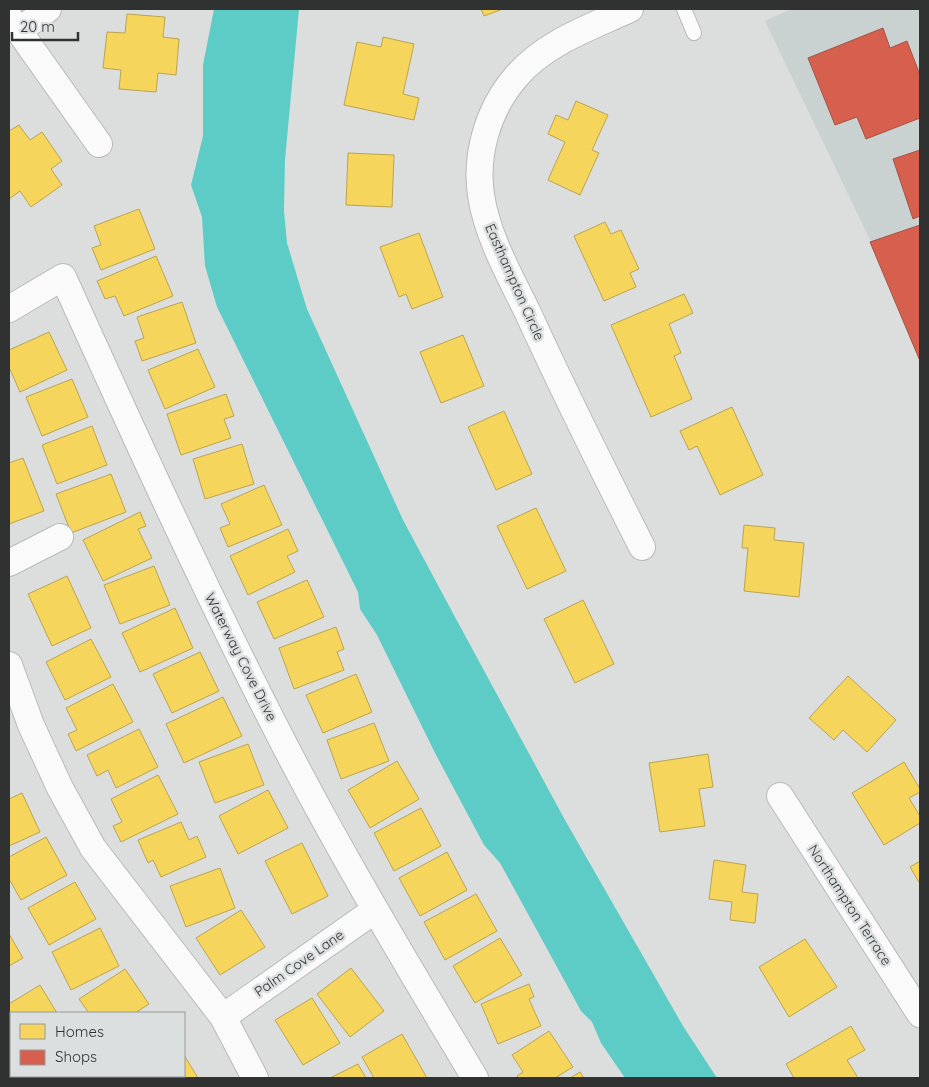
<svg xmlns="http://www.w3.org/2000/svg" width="929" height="1087" font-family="Quicksand,sans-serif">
<rect width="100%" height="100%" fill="#dcdede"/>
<polygon fill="#cad2d1" points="791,9 920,9 920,344 765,21"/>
<polygon fill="#5dccc7" points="214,9 299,9 285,160 284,211 287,243 307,309 403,520 455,617 565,820 683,1026 717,1078 625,1078 601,1043 592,1022 581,1011 500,863 484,845 435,753 377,635 360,609 358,592 217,307 205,266 202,217 191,185 203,136 203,65"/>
<g fill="#f6d55c" stroke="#bba44f">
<polygon points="481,9 503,9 484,16"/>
<polygon points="127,14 165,17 163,37 179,39 176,75 158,73 156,92 119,89 121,70 103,68 107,32 125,33"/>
<polygon points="383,37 414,44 403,94 419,98 414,120 344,105 357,42 381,47"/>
<polygon points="576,101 608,115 592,150 599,153 580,195 548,180 565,142 548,134 556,115 568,120"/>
<polygon points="19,125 30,140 42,132 62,161 51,169 62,185 31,207 20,191 9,199 9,131"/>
<polygon points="348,153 394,155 392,207 346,205"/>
<polygon points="139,209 155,249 101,270 92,248 101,245 94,226"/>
<polygon points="605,222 611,234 621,230 639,269 630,273 636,287 604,301 574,236"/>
<polygon points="419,233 443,297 412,309 406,294 399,297 380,247"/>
<polygon points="156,256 173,296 124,316 115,296 105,299 97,281"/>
<polygon points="684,294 693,313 669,324 681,353 674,356 692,399 651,417 611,325"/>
<polygon points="182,302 196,343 142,361 135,341 144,338 137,317"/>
<polygon points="49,332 67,370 20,392 9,367 9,350"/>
<polygon points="463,335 484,386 441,403 420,352"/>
<polygon points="198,349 215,387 165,409 148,370"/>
<polygon points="72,379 88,417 42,436 26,397"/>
<polygon points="226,394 234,416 224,419 231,438 181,455 167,414"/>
<polygon points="732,407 763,475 720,495 697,446 689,450 680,431"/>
<polygon points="504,411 532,474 496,490 468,427"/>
<polygon points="92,426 107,465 57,484 42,445"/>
<polygon points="242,444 254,484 205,499 193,459"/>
<polygon points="23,458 44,511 9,524 9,463"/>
<polygon points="111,474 126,512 71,533 56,494"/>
<polygon points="264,485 282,525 228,547 220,528 230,524 221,504"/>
<polygon points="536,508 566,571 527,589 497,526"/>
<polygon points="140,512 146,526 138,529 152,558 103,581 83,540"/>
<polygon points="744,525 775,528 774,540 804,543 799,597 744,591 748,548 742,548"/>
<polygon points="288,529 298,551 287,556 295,572 248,595 230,556"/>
<polygon points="154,566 170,605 120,624 104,585"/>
<polygon points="67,576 91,628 52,646 28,594"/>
<polygon points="307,580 324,617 274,639 257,602"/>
<polygon points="583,600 614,664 575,683 544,619"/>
<polygon points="175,608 193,648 140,672 122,633"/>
<polygon points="336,627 344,649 337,652 344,670 294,689 279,648"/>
<polygon points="91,639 111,677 65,700 46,662"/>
<polygon points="200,652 219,691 172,713 153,674"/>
<polygon points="356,674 372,712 323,733 306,695"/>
<polygon points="848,676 896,720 867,752 843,730 834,740 809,718"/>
<polygon points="113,684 133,722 76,751 68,734 77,730 66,708"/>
<polygon points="223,697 242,736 184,763 166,724"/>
<polygon points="374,723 389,761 341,779 327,740"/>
<polygon points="139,729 158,767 116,788 108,770 97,776 87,755"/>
<polygon points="248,744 264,785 215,803 199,762"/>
<polygon points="708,754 713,787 699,789 705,826 660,832 649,763"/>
<polygon points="397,761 419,799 370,828 348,790"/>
<polygon points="904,762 920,789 920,792 909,798 920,816 920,823 884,845 852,793"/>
<polygon points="158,775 178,814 121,842 113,826 122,822 111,799"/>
<polygon points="268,790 288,828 238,854 219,816"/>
<polygon points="22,793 40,832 9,846 9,799"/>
<polygon points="421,808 441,846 394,871 374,833"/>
<polygon points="181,822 189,840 197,836 206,857 161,877 153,860 148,863 138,840"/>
<polygon points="46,837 67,875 21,900 9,879 9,857"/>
<polygon points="302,843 328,896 292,914 265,861"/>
<polygon points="447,852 467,890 420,916 399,878"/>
<polygon points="714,860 746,865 742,892 758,894 755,923 730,920 732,902 709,899"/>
<polygon points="920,861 920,884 910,867"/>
<polygon points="220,868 235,908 186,927 170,886"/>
<polygon points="75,882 96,919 49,945 28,908"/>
<polygon points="476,894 497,931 445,960 424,922"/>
<polygon points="241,910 265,947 220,975 196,938"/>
<polygon points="100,928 119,966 71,990 52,952"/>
<polygon points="9,934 23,958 9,966"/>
<polygon points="500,938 522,975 475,1003 453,966"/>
<polygon points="805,939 837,987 789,1017 759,967"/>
<polygon points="351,968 384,1011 350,1037 317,994"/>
<polygon points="125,969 149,1004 135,1013 89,1013 79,999"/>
<polygon points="529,984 534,997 529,999 541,1026 498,1044 481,1004"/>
<polygon points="40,985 57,1013 11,1013 11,1037 9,1038 9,1004"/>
<polygon points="312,998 340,1043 303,1065 275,1020"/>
<polygon points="851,1026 865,1050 847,1060 858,1078 794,1078 786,1064"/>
<polygon points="549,1031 573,1067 555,1078 518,1078 517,1076 523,1072 512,1055"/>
<polygon points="402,1034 427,1078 374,1078 362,1057"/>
<polygon points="11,1055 11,1076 48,1076 50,1078 9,1078 9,1057"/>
<polygon points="184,1055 198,1078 141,1078 145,1076 184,1076"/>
<polygon points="358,1064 366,1078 330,1078"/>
<polygon points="580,1072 584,1078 570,1078"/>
<polygon points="81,1076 114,1076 115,1078 78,1078"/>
</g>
<g fill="#d6604d" stroke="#a45245">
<polygon points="883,28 890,48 907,41 920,75 920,118 866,139 857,117 835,125 808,58"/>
<polygon points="920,150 920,216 913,219 893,159"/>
<polygon points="920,225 920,361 870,242"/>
</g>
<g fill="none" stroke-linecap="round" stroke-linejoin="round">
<defs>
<polyline id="lane" points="684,9 694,33"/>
<g id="street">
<path d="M630,9C589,28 544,43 515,78C488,110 475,154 481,195C487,236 510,276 528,313C564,392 603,470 642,547"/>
<polyline points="9,17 99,144"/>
<polyline points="19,31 48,9"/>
<path d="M9,309L63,277C134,434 205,591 284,744C343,858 409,968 475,1078"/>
<polyline points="9,563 60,537"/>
<polyline points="9,665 31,725 60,788 93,848 223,1017 255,1078"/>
<polyline points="780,796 920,1014"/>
<polyline points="223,1017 375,910"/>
</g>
</defs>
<use href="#lane" stroke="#b8baba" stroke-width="16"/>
<use href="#street" stroke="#b8baba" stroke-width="28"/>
<use href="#lane" stroke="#fafafa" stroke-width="14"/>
<use href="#street" stroke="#fafafa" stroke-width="26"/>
</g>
<g text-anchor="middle" stroke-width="5" stroke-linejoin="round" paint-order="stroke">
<g font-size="14" fill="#303232" stroke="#dbdfdf">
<text transform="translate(515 282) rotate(66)" y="5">Easthampton Circle</text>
<text transform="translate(241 657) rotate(63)" y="5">Waterway Cove Drive</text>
<text transform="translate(850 905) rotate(57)" y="5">Northampton Terrace</text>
<text transform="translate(299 963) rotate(-35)" y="5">Palm Cove Lane</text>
</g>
</g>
<rect width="929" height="1087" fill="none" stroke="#303232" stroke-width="20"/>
<rect x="10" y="1012" width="175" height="65" fill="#dbdfdf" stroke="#979a9a"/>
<rect x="20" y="1024" width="25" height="15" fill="#f6d55c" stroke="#979a9a"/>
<text x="55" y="1037" font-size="15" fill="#303232">Homes</text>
<rect x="20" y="1050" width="25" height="15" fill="#d6604d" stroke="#979a9a"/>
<text x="55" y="1062" font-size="15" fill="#303232">Shops</text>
<path d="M12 32v8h66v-8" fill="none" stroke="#303232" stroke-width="2.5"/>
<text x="20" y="32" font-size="15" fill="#303232" stroke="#dbdfdf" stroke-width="4" paint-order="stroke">20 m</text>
</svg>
